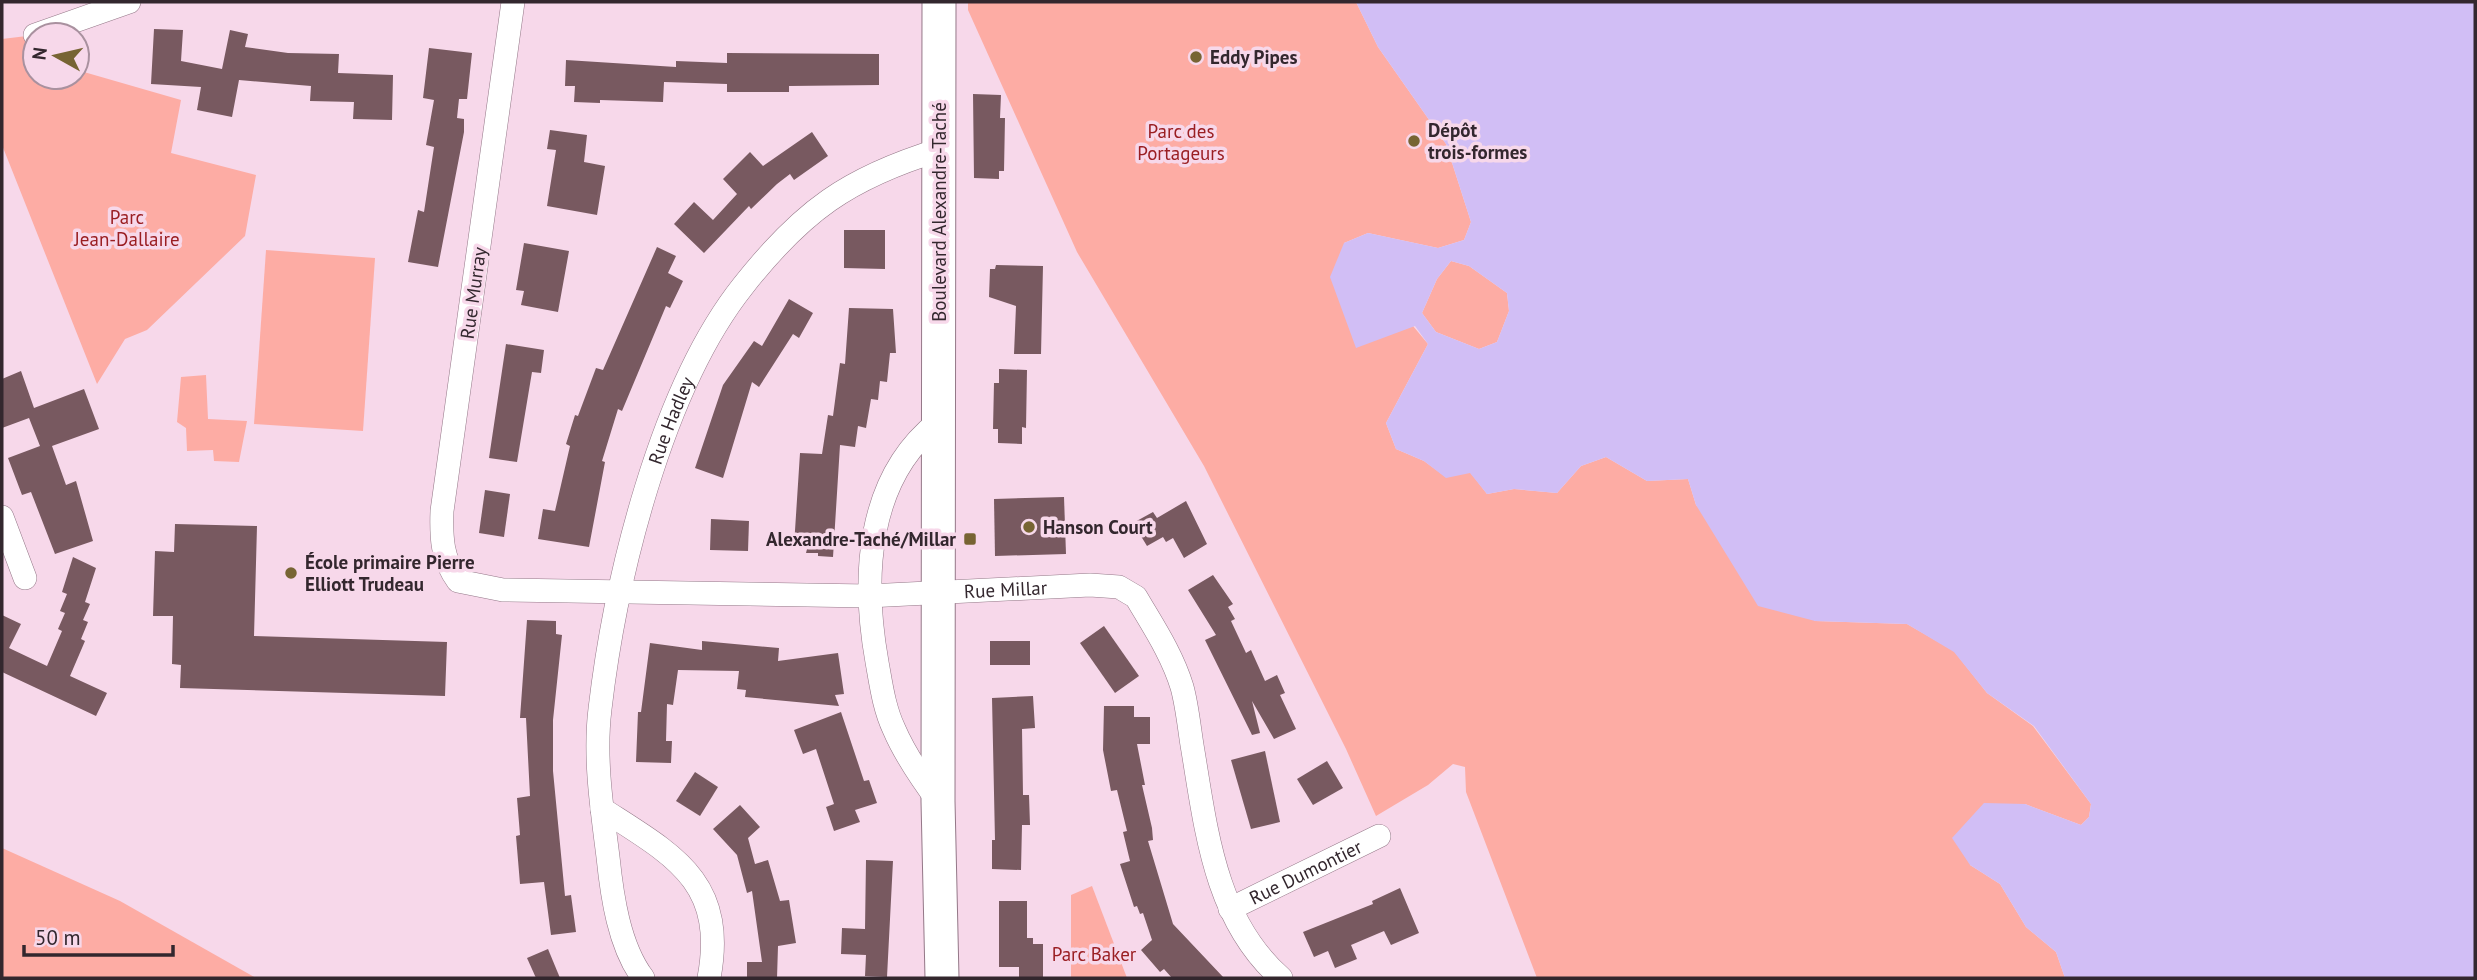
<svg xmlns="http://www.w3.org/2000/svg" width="2477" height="980" font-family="'PT Sans',sans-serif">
<rect width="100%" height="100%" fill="#f7d8ea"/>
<g fill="#fdaca4">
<polygon points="968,2 1356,2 1378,47 1446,144 1471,222 1464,240 1438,248 1368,233 1344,243 1428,344 1386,423 1396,449 1424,461 1446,477 1470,472 1487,494 1514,489 1557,493 1581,466 1606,457 1647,481 1688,479 1696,505 1815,621 1907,624 1954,651 1987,693 2033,726 2091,804 2089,817 2081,825 2025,804 1970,865 2000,884 2026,927 2056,952 2065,978 1537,978 1466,792 1465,767 1453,764 1428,785 1376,816 1346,749 1204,466 1077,252 968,10"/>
<polygon points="35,35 35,77 77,77 77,70 181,100 171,153 256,175 245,236 147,330 125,339 97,384 2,145 2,39"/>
<polygon points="266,250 375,258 363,431 254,424"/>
<polygon points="1451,261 1469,266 1507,293 1509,311 1497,342 1479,349 1436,332 1422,313 1437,279"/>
<polygon points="206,375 208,419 247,421 239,462 214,461 213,450 187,451 186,428 177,422 181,377"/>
<polygon points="2,848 120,901 256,978 2,978"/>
<polygon points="1092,886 1127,978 1071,978 1071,895"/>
</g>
<path fill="#d1bef5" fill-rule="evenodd" d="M1356,2H2475V978H2065L2056,952L2026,927L2000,884L1970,865L1952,838L1984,803L2025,804L2081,825L2089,817L2091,804L2034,726L1987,693L1954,652L1907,624L1815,621L1758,606L1696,505L1688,479L1647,481L1606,457L1581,466L1557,493L1514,489L1487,494L1470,473L1446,478L1424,461L1396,449L1386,423L1428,344L1415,326L1356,348L1330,277L1344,243L1368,233L1438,248L1464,240L1471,222L1446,144L1378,47ZM1451,261L1469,266L1507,293L1509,311L1497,342L1479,349L1436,332L1422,313L1437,279Z"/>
<g fill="#785960">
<polygon points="154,29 183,30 181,61 222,69 230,30 248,34 245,47 288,53 339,54 338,73 393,75 392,120 353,119 354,102 310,101 311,86 239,80 232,117 197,110 201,87 151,84"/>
<polygon points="429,48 472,53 467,99 459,99 457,118 464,119 464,132 438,267 408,262 418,210 424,212 434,147 426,145 434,100 423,98"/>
<polygon points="727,53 879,54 879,85 789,86 789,92 727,92 727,84 664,82 663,102 600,100 600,103 574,102 575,86 565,86 566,60 676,67 676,61 727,63"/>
<polygon points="973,94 1001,95 1000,118 1005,118 1004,171 999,171 999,179 974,178"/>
<polygon points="550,130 587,135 584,162 605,166 597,215 547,206 556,150 547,149"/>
<polygon points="812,132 828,156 794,180 790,174 777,184 751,209 749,206 704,253 674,224 694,202 713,220 737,194 723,179 750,152 763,166"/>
<polygon points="844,230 885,230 885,269 844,268"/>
<polygon points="524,243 569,251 558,312 521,305 524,291 516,290"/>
<polygon points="657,247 676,256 668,273 683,281 670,308 666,306 622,411 618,409 602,461 605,462 589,547 538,539 543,509 555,511 570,446 566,444 575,415 578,416 596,368 603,370"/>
<polygon points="996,265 1043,266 1041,354 1014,354 1016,306 989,297 990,269 995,269"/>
<polygon points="789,299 813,313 799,338 793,334 759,387 752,382 723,478 695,468 723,385 754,341 762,346"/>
<polygon points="849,308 893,309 896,353 890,353 887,382 880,381 878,400 871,399 866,428 858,426 855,447 840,445 833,557 818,556 818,553 806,553 807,549 801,546 794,546 800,453 822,454 828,415 833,416 840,363 845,364"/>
<polygon points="506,344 544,350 541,373 532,372 517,462 489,458"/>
<polygon points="999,369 1027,370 1026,428 1022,427 1022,444 998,443 998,429 993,429 994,383 999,383"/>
<polygon points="21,371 34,408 84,389 99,429 52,446 66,485 76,481 93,541 55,554 31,492 22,495 8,458 40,446 29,418 2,428 2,379"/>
<polygon points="485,490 510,494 504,537 479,533"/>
<polygon points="1064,497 1066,554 995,556 994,499"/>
<polygon points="1186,501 1207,544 1184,558 1173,538 1166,542 1163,537 1147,546 1133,523 1153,512 1157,518"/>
<polygon points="711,519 749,521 748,551 710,550"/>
<polygon points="175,524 257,526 254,636 447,642 445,696 180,688 181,665 172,664 173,616 153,616 155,551 174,552"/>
<polygon points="73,557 96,568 85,602 90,604 83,620 88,622 81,639 85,641 70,676 107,693 96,716 2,672 2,615 21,624 9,648 47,666 62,631 58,629 65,613 60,611 67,594 62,592"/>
<polygon points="1213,575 1233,604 1228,607 1235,619 1231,621 1246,653 1251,650 1265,681 1277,675 1285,693 1280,695 1296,729 1274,739 1252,701 1260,733 1252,735 1205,640 1216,635 1188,590"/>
<polygon points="527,620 556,621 556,634 562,635 553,720 553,771 565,896 571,895 576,932 551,935 544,882 520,884 516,836 520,835 517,798 530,796 526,718 520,718"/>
<polygon points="1104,626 1139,676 1115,693 1080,643"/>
<polygon points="702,641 779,648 778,661 838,653 844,694 835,695 839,706 745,697 746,690 737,689 739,671 678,670 673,705 667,704 666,741 672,741 671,763 636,762 638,712 641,712 650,643 702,650"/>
<rect x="990" y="641" width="40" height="24"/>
<polygon points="1033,696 1035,728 1022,729 1023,795 1029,795 1030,825 1022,825 1021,870 992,869 992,840 995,840 992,698"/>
<polygon points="1104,706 1134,706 1134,717 1150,717 1150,744 1137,744 1145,785 1142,785 1152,828 1153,840 1148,841 1173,924 1224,978 1172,978 1164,969 1160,972 1141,950 1152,940 1143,913 1140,914 1137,906 1134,907 1120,864 1130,861 1123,832 1127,831 1117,790 1111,791 1103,750"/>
<polygon points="841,712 864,781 869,780 877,803 855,810 860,822 834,831 826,807 834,804 816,749 803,754 794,730"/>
<polygon points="1265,751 1280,822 1251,829 1231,760"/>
<polygon points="1327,761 1343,788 1313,805 1297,779"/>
<polygon points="695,772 718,787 700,816 676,801"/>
<polygon points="740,805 760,827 748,838 755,864 768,860 780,901 789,900 796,943 778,946 777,978 747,978 747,962 762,962 752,891 747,893 737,855 713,829"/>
<polygon points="866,860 893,861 887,977 865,976 866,955 841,954 842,928 865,929"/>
<polygon points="1400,888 1419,933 1391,945 1384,931 1351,945 1357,959 1335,968 1328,951 1314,957 1303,932 1373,904 1372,901"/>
<polygon points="999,901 1027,901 1027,938 1033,938 1033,944 1043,944 1043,978 1019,978 1019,967 999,967"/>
<polygon points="548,949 560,978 536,978 527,958"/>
</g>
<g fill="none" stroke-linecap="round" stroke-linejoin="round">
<defs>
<g id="minor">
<path id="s1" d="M513,2L442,511C441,538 442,559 458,581L503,590L868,596L1090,585L1119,587L1136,597C1153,626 1172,654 1182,687C1187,705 1189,726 1192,745C1206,828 1214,919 1281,978"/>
<polyline points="35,35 129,2"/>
<path d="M938,422C866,479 862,578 877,662C881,684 884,708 894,729C905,755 921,778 938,801"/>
<polyline points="2,517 25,578"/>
<path d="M602,809C673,855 727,881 709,978"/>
<path id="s2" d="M1230,909L1379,836"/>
<path id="s3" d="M643,978C619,946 612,896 608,857C602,809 594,758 600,709C615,580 661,389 743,286C802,211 848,178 939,150"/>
</g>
<polyline id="secondary" points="939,2 938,801 942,978"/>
</defs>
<use href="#minor" stroke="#947888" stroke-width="24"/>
<use href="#secondary" stroke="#947888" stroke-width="35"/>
<use href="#minor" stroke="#fff" stroke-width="23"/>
<use href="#secondary" stroke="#fff" stroke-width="33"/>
</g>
<g fill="#776433" stroke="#f7d8ea" stroke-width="2.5">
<circle cx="1196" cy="57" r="7"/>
<circle cx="1414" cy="141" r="7"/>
<circle cx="1029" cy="527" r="7"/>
<rect x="963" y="532" width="14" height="14" rx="3.5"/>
<circle cx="291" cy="573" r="7"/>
</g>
<g text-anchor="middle" stroke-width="7" stroke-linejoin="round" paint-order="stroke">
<g font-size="19" font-weight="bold" fill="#33272e" stroke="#f7d8ea" text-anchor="start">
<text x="1210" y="64">Eddy Pipes</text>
<text x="1428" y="137">Dépôt<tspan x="1428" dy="22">trois-formes</tspan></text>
<text x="1043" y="534">Hanson Court</text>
<text x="956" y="546" text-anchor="end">Alexandre-Taché/Millar</text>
<text x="305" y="569">École primaire Pierre<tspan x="305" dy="22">Elliott Trudeau</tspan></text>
</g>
<g font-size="19" fill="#9a1e22" stroke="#f7d8ea">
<text x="1181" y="138">Parc des<tspan x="1181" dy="22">Portageurs</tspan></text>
<text x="127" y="224">Parc<tspan x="127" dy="22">Jean-Dallaire</tspan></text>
<text x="1094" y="961">Parc Baker</text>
</g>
<g font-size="19" fill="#33272e" stroke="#f7d8ea">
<text transform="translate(939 212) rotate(-90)" y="7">Boulevard Alexandre-Taché</text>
<text transform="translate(473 293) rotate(-82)" y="7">Rue Murray</text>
<text dy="7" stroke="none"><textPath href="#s3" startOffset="574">Rue Hadley</textPath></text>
<text dy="7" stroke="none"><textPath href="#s1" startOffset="1136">Rue Millar</textPath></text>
<text dy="7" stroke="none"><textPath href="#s2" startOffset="84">Rue Dumontier</textPath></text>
</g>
</g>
<rect width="2477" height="980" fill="none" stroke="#33272e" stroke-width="7"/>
<g transform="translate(56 56) rotate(278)"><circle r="33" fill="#f7d8ea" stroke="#a9919f" stroke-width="2"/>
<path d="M0-5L12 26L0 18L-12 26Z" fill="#776433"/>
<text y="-10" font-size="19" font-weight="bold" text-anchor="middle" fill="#33272e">N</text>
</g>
<path d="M24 945v10h149v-10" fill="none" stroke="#33272e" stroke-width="3.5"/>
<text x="35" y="945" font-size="21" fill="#33272e" stroke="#f7d8ea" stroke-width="5" paint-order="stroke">50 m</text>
</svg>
